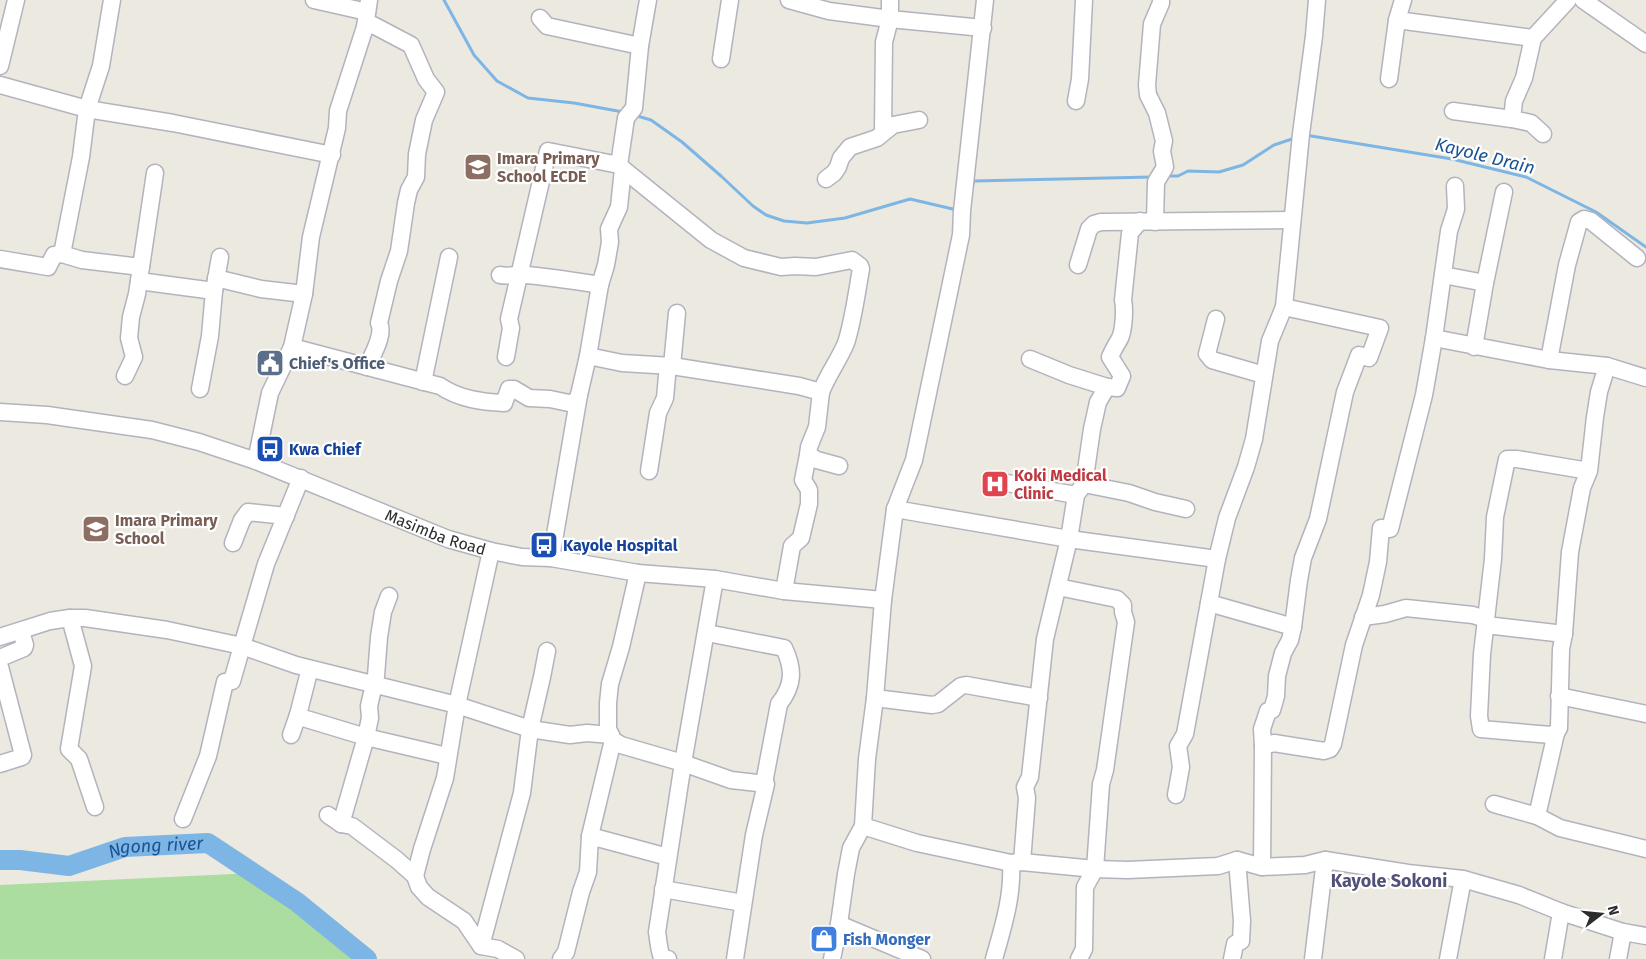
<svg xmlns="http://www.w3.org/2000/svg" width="1646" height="959" font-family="'Fira Sans',sans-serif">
<rect width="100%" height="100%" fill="#ece9e0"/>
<polygon fill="#abdda1" points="254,873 353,959 0,959 0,885"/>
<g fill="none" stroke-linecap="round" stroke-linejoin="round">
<g stroke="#7db6e4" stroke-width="3">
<polyline points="444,0 474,55 497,81 528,98 574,103 623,112"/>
<polyline points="634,115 651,120 682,142 721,176 753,206 766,215 784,221 807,223 845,218 910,199 957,210"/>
<polyline points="1305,135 1452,159 1526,177 1596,212 1646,247"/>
<polyline points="1166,176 1178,176 1188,171 1219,172 1243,165 1274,145 1295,138"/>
<polyline points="972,187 974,181 1152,177"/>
</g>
<path stroke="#7db6e4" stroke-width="20" id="s1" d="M0,860H20L69,866L125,847L208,843L297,902L367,959"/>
<defs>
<g id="minor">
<polyline points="112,0 101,66 87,109 81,157 62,254 82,260 141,267"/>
<polyline points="314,0 367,12"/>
<polyline points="789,0 829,11 890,19 983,28"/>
<polyline points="1583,0 1646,44"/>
<polyline points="540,18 547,26 640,46"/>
<polyline points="1397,20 1403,0"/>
<path d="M365,27L373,25L411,45L426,79L436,92L424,120L417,154L416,177L409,190L406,203L399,251L389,281L379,323C385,335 372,355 367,367"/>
<polyline points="1533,38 1524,78 1514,101 1512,119 1531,123 1543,134"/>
<polyline points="721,59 730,0"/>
<polyline points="0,66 16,0"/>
<polyline points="1389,79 1397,20 1533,38 1568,0"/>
<polyline points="0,85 87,109 173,123 332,155"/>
<polyline points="1076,101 1080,79 1084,0"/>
<polyline points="1453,111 1512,119"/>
<polyline points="883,132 884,42 890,19 890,0"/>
<path d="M623,169L711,240L744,258L781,267L795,266L816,267L852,260L860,266L861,269C857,291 853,322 846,343C839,360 828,374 821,392"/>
<polyline points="826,179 834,173 838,167 841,158 850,147 877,138 893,125 919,120"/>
<polyline points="1155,222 1156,182 1165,167 1162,151 1164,141 1157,113 1148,95 1147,85 1152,24 1161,3 1161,0"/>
<polyline points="0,259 48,267 54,255 62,254"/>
<polyline points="1078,265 1089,229 1094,224 1101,222 1292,220"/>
<path d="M500,275C509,277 517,274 526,275C551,277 575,281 600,285"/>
<polyline points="1443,275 1485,283"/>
<polyline points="216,278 261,289 304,294"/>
<polyline points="139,281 214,291"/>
<polyline points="1216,319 1207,354 1212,360 1264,375"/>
<polyline points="1434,338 1549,360 1607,366 1646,378"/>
<path d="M292,347L440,386C459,399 482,402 504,403L509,389H514L529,398L550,399L569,403L576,402L579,395"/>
<polyline points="1474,347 1485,283 1504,192"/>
<polyline points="588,356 622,363 672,366 799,386 821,392 817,427 809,447 808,455 817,460 839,466"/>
<polyline points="506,357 511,328 509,319 548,151 619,165"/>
<polyline points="1030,359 1069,375 1107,387"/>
<polyline points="1549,360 1567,265 1579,222 1584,219 1591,221 1637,258"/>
<polyline points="672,366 677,313"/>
<polyline points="125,376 134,357 129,338 131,317 137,294 155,173"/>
<polyline points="423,382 449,257"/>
<polyline points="200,389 210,336 214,291 220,257"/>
<path id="s2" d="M0,412L47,415L152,430L199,442L256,461L448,539L491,551L522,557L551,558L638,573L715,579L784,591L883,600"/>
<polyline points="256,461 270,393 292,347 304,294 311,237 337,128 338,111 365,27 369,0"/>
<polyline points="649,471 658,413 665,398 668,365"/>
<polyline points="1589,471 1517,459 1507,459 1495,517 1493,559 1482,654 1479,716 1481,729 1551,735 1556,733 1559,728 1561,649 1564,634 1570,552 1582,488 1589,471 1595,417 1599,392 1607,366"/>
<polyline points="1001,482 1076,495"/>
<polyline points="1084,484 1129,493 1155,502 1186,509"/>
<polyline points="895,509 1069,539 1217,559"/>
<polyline points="233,543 242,520 248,512 286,516"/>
<polyline points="551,558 579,395 588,356 600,285 606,265 610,242 609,229 619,207 623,169 619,165 626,118 634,108 640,46 648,0"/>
<polyline points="638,573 621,647 610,684 608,703 608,729 613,740 621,745 683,763 731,780 766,784 754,835 735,959"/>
<polyline points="1058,587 1117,599 1123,605 1123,612 1126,622 1105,770 1101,784 1095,869 1085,887 1084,949 1079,959"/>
<polyline points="784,591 792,546 801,538 809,504 809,490 803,480 808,455"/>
<polyline points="1209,603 1293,627"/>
<polyline points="1363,617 1385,614 1406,608 1473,615 1485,619"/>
<polyline points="70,618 83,666 69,749 79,759 95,807"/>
<polyline points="1486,625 1564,634"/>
<path d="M707,633L784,648C794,669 794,685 779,704L764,783"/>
<polyline points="0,637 50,621 70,618 85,618 167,630 242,646 266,564 301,478"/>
<polyline points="0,658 24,648 25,645 21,631"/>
<polyline points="0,667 23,755 22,757 0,764"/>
<polyline points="311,669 309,672 298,715 303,718 366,737 447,756"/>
<polyline points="1559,696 1646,714"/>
<polyline points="875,698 932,705 938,704 961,686 966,685 1039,698"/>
<polyline points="291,735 298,715"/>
<polyline points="1263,746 1262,729 1268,711 1272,710 1276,696 1277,676 1283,653 1290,640 1293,627 1299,580 1303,558 1318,519 1345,392 1359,355 1369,358 1380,328 1284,307"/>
<polyline points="1176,795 1181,767 1178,746 1185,734 1217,559 1227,518 1246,467 1254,439 1270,341 1284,307 1301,134 1314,36 1317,0"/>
<polyline points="1494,804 1537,816 1560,828 1646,849"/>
<polyline points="328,815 341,824 352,826 397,860 415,876 419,887 428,897 464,921 481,946 498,949 516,959"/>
<polyline points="1537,816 1556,733"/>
<polyline points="183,819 208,756 225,682 232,681 242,646 296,665 457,705 530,729 570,735 587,733 611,735"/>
<polyline points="341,824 366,737 370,718 369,706 376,676 379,637 383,612 389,596"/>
<polyline points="863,826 917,843 1011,863 1022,862 1095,869 1128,870 1218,866 1237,860 1262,867 1305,865 1325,860 1408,873 1463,879 1519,895 1561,912 1623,932 1646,936"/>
<polyline points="590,836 613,740"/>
<path d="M1022,862L1027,798L1025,787L1030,777L1045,639L1069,539L1076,495L1084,484L1092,429L1098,402L1107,387L1117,388L1122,376L1110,357C1113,350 1116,345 1119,340C1124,332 1125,309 1123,300L1130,233L1140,221"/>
<polyline points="1262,867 1263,746 1274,743 1324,751 1330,749 1333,744 1354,645 1371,595 1378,562 1381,528 1390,529 1424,395 1434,338 1449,231 1456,209 1455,186"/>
<polyline points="415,876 422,849 445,778 457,705 491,551"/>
<polyline points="663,889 743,903"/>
<polyline points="839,924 922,959"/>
<polyline points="481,946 522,793 530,729 542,677 547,651"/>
<polyline points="561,959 566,952 581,892 588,872 590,836 668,857"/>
<path d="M668,959L662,958C658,947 659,943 657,932L683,763L715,579"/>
<polyline points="832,959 839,924 846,874 851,848 863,826 867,759 875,698 883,600 895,509 914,460 961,235 962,211 985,0"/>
<path d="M994,959C1003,927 1013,896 1011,863"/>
<polyline points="1232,959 1235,944 1241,941 1242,921 1237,860"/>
<polyline points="1313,959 1325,860"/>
<polyline points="1448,959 1463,879"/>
<polyline points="1553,959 1561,912"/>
<polyline points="1618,959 1623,932"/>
</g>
</defs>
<use href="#minor" stroke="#b3b3be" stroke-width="19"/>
<use href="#minor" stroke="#fff" stroke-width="16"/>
</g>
<defs>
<symbol id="school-square" viewBox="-11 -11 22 22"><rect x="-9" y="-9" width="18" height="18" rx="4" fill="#8d6e63" stroke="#fff"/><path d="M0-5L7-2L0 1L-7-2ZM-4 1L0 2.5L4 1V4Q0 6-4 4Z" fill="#fff"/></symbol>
<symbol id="civic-square" viewBox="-11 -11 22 22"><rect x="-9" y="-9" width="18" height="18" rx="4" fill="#5c6f8a" stroke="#fff"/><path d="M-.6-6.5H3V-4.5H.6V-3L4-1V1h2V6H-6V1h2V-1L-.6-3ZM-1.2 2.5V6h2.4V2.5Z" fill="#fff"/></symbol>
<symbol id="bus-square" viewBox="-11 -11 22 22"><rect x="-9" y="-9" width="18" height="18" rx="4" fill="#1a4fb4" stroke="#fff"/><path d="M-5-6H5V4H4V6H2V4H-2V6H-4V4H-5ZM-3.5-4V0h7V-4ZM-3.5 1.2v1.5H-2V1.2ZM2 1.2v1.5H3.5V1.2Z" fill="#fff"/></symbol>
<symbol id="hospital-square" viewBox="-11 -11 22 22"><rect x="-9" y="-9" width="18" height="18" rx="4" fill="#e0444e" stroke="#fff"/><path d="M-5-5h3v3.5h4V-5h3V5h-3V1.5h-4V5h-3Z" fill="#fff"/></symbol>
<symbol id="shop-square" viewBox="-11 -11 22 22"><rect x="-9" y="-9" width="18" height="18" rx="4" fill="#3f7fe0" stroke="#fff"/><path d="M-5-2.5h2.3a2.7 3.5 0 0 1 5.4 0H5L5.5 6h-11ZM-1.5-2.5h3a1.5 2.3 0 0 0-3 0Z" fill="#fff"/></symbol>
</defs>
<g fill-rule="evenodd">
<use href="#school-square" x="462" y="151" width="32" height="32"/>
<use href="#civic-square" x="254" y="347" width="32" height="32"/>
<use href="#bus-square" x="254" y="433" width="32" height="32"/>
<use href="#hospital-square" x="979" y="468" width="32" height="32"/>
<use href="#school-square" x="80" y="513" width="32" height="32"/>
<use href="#bus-square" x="528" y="529" width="32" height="32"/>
<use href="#shop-square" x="808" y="923" width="32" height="32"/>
</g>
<g text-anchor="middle" stroke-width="4.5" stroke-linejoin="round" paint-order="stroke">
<g font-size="16" font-weight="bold" fill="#785e54" stroke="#fff" text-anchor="start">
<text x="497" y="164">Imara Primary<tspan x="497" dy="18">School ECDE</tspan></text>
<text x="115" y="526">Imara Primary<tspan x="115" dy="18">School</tspan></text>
</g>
<g font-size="16" font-weight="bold" fill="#4e5e75" stroke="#fff" text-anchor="start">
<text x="289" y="369">Chief's Office</text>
</g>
<g font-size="16" font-weight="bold" fill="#164399" stroke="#fff" text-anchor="start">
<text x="289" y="455">Kwa Chief</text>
<text x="563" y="551">Kayole Hospital</text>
</g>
<g font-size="16" font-weight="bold" fill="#be3a42" stroke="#fff" text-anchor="start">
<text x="1014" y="481">Koki Medical<tspan x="1014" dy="18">Clinic</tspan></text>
</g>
<g font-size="16" fill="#2c2c2c" stroke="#fff">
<text dy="6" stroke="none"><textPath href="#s2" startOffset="455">Masimba Road</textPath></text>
</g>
<g font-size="16" font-weight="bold" fill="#366cbe" stroke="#fff" text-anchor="start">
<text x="843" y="945">Fish Monger</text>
</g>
<g font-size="18" font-style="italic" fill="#1a5392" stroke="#fff">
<text transform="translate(1485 156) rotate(14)" y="6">Kayole Drain</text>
<text dy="6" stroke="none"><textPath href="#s1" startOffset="159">Ngong river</textPath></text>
</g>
<g font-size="18" font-weight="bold" fill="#505079" stroke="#fff">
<text x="1389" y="887">Kayole Sokoni</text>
</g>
</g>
<g transform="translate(1601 914) rotate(74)" stroke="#ffffff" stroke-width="4" paint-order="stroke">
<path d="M0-4L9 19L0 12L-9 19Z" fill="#2c2c2c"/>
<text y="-8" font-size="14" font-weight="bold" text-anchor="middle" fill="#2c2c2c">N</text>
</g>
</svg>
